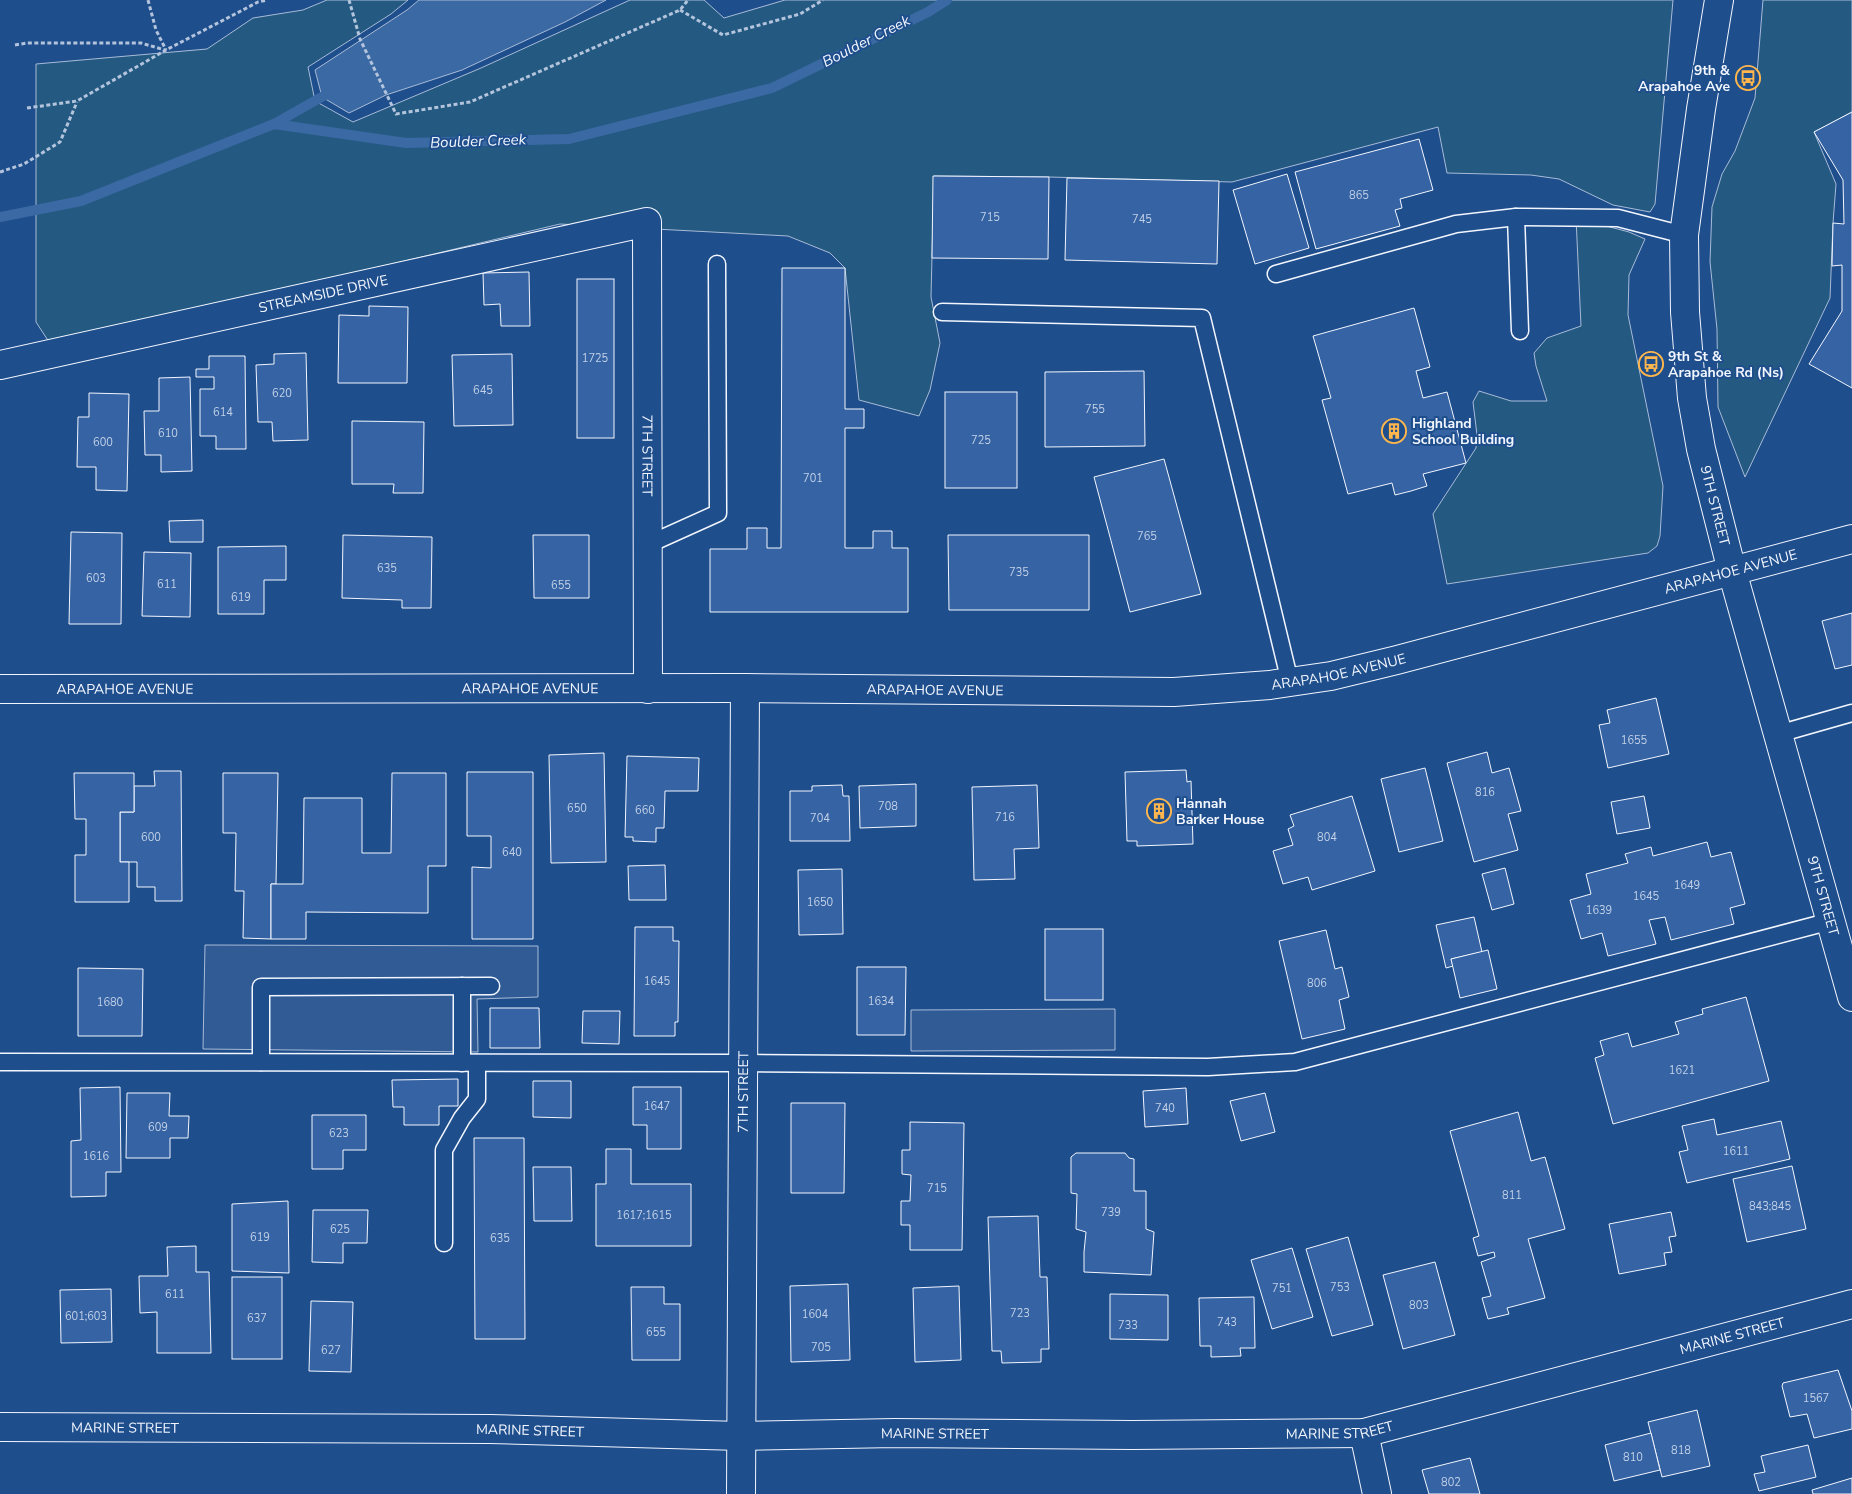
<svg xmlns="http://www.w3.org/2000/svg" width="1852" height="1494" font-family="'Nunito Sans',sans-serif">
<rect width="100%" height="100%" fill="#1f4e8c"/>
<g fill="#245a82" stroke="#a8bbd7">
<polygon points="327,0 408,0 391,14 308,67 315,101 353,122 481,68 630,0 704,0 724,18 785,0 1673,0 1655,204 1650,212 1613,205 1559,179 1531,175 1447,173 1438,127 1232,182 1049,177 934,176 931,297 940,343 930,390 919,416 859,400 845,268 830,253 788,236 560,224 245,299 49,342 36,322 36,64 207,49 253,18 303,10"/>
<polygon points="1763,0 1852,0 1852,112 1814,132 1836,184 1833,223 1830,298 1745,477 1718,407 1717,329 1710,262 1712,207 1722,174 1735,151 1755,98"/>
<polygon points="1576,218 1629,232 1645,239 1629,275 1628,315 1663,486 1660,536 1657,546 1648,553 1447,584 1433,514 1476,448 1477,435 1473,402 1479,391 1511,401 1547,401 1536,366 1534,353 1547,338 1581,326"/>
</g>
<g fill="#305b95" stroke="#a8bbd7">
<polygon points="205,945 538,946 538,997 477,999 478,1052 203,1049"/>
<polygon points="1115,1009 1115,1050 911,1051 911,1010"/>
</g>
<polygon fill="#3b69a3" stroke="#a8bbd7" points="419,0 606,0 565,22 462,70 386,95 349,113 322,97 315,70 407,10"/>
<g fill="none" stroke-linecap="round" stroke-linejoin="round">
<g stroke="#3b69a3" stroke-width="10">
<polyline points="274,124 334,90"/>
<polyline points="0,217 81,201 274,124 406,143 569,139 772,88 928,12 947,0"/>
</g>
</g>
<g fill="#3563a3" stroke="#f2f6ff">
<polygon points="1852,112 1852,388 1809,364 1842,311 1842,265 1832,266 1833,223 1844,224 1843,180 1814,132"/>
<polygon points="1419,139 1433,190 1400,199 1402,208 1395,210 1400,226 1316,249 1295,172"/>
<polygon points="1287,174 1309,248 1255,264 1233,190"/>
<polygon points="933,176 1049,177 1048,259 932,258"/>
<polygon points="1067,178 1219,181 1217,264 1065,260"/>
<polygon points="782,268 845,268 845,409 864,409 864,428 845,428 845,548 873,548 873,531 892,531 892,548 908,548 908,612 710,612 710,549 747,549 747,528 767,528 767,548 781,548"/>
<polygon points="529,272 530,326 501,326 500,304 484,305 483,273"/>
<rect x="577" y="279" width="37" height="159"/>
<polygon points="369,306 408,307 407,383 338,383 339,315 369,316"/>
<polygon points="1414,308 1430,367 1416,371 1423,398 1447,392 1466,463 1423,474 1427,486 1411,491 1395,495 1392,483 1348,494 1322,400 1331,398 1313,336"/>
<polygon points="306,353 308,440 273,441 272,422 258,422 256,365 274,364 274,354"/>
<polygon points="512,354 513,425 454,426 452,355"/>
<polygon points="209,356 245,356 246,449 216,449 216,436 200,436 200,389 214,389 214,377 196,377 196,369 209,369"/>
<polygon points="1144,371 1145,446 1045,447 1045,372"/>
<polygon points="190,377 192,471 161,472 161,455 145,455 144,411 159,411 159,378"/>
<rect x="945" y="392" width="72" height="96"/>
<polygon points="89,393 129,394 127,491 96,490 96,467 77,467 78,417 89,417"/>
<polygon points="352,421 424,422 423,493 393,493 394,484 352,484"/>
<polygon points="1164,459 1201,594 1130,612 1094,477"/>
<polygon points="203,520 203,542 170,542 169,521"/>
<polygon points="71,532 122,533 121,624 69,624"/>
<polygon points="343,535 432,537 431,608 402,608 402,600 342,598"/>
<polygon points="533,535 589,535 589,598 534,598"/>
<polygon points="948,535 1089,535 1089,610 949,610"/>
<polygon points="286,546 286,580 264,580 264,614 218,614 218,547"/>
<polygon points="144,552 191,553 190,617 142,616"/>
<polygon points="1852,613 1852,665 1835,669 1822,621"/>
<polygon points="1656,698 1669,754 1608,768 1599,725 1610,723 1607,710"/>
<polygon points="1487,752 1492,773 1509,768 1521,811 1508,814 1518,850 1474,862 1447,763"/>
<polygon points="604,753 606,862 551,863 549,755"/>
<polygon points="627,756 699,758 698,791 665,791 664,828 656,828 656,842 633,841 633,837 625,837"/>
<polygon points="1425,768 1443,841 1399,852 1381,779"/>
<polygon points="1186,770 1187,782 1191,781 1193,844 1137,846 1137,841 1127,841 1125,772"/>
<polygon points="154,771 181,771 182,901 155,901 155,887 137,887 137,862 120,862 120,812 134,812 134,786 155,786"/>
<polygon points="467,772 533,772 533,939 472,939 472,867 491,868 491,836 467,836"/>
<polygon points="74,773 134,773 134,812 120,812 120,862 129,862 129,902 75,902 75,855 86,855 86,819 75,819"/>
<polygon points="223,773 278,773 276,884 271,884 271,939 243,938 244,891 235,891 236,833 223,833"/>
<polygon points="392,773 446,773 446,866 428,866 428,913 306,912 306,939 271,939 271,884 303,884 304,798 362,798 362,853 391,853"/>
<polygon points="916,784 916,826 860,828 859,786"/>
<polygon points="842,785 843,796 849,796 850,841 790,841 790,791 812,791 812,786"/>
<polygon points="1037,785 1039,848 1014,849 1015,879 974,880 972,787"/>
<polygon points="1352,796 1375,871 1312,890 1308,877 1283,884 1273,851 1293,845 1288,829 1294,826 1290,815"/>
<polygon points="1644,796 1650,828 1617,834 1611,802"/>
<polygon points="1707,842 1711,857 1731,852 1745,904 1730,908 1734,924 1671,940 1665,917 1649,920 1656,944 1608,956 1602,933 1581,939 1570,900 1591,894 1586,874 1628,863 1625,854 1651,847 1653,856"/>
<polygon points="665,865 666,900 629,900 628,866"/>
<polygon points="1505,868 1514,904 1492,910 1482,874"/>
<polygon points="842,869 843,934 799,935 798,870"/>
<polygon points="1474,917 1482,952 1451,959 1453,966 1446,968 1436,925"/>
<polygon points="635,927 673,927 673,941 679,941 678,1022 675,1022 675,1036 634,1036"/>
<rect x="1045" y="929" width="58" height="71"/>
<polygon points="1326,930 1335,969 1342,967 1349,997 1339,1000 1345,1029 1302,1039 1279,941"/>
<polygon points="1488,950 1497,989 1460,998 1451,959"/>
<polygon points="857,967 906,967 905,1035 857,1035"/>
<polygon points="78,968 143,969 142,1036 78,1036"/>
<polygon points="1746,997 1769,1081 1613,1124 1595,1058 1604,1055 1600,1041 1628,1033 1632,1047 1679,1034 1675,1022 1703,1014 1702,1009"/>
<polygon points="490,1008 539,1008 540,1048 490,1048"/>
<polygon points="583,1011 620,1011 619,1044 582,1043"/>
<polygon points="458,1079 458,1106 439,1106 439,1125 404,1125 404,1107 393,1107 392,1080"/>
<polygon points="533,1081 571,1081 571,1118 533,1117"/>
<polygon points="120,1087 121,1172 106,1172 106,1196 71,1197 71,1141 81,1140 80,1088"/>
<polygon points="633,1087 681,1087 681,1149 647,1149 647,1125 633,1125"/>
<polygon points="1186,1088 1188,1124 1145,1127 1143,1091"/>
<polygon points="127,1093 170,1093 169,1116 189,1116 188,1138 170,1138 170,1158 126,1158"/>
<polygon points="1265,1093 1275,1132 1241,1141 1230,1101"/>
<polygon points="791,1103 845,1103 844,1193 791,1193"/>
<polygon points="1518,1112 1531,1161 1545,1157 1565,1229 1528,1239 1545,1298 1507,1308 1509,1314 1488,1319 1482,1298 1491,1296 1481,1262 1495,1257 1494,1252 1478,1256 1473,1238 1479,1236 1450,1131"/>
<polygon points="312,1115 366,1115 366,1150 343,1150 343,1169 312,1169"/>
<polygon points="1714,1119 1717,1135 1781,1121 1790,1159 1687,1183 1679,1152 1688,1150 1682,1126"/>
<polygon points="910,1122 964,1123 962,1250 910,1250 910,1225 901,1225 901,1201 910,1201 911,1175 902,1174 902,1150 910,1150"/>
<polygon points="474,1138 524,1138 525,1339 475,1339"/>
<polygon points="606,1149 631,1149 631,1184 691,1184 691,1246 596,1246 596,1184 606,1184"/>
<polygon points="1076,1153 1125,1153 1129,1158 1134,1159 1134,1191 1146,1191 1146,1229 1154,1232 1151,1275 1084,1272 1084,1252 1086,1232 1076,1229 1077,1194 1071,1193 1071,1157"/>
<polygon points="1792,1166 1806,1229 1747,1242 1733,1179"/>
<polygon points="533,1167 571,1167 572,1221 534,1221"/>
<polygon points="288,1201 289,1273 232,1271 232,1204"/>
<polygon points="313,1210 368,1210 367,1243 343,1243 343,1263 312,1262"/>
<polygon points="1671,1212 1676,1236 1669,1237 1672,1252 1664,1253 1666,1265 1619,1274 1609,1224"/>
<polygon points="1038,1216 1040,1277 1047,1277 1049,1349 1041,1349 1041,1362 1002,1363 1001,1351 992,1351 988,1217"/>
<polygon points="1348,1237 1373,1325 1332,1336 1306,1249"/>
<polygon points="196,1246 196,1272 209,1272 211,1353 157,1353 157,1312 140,1313 139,1276 168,1276 167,1247"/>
<polygon points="1292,1248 1313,1317 1272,1329 1251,1260"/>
<polygon points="1435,1262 1455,1335 1403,1349 1383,1275"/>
<rect x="232" y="1277" width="50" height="82"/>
<polygon points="848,1284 850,1360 791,1362 790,1286"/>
<polygon points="959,1286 961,1360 915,1362 913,1288"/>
<polygon points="631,1287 664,1287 664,1304 680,1304 680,1360 632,1360"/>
<polygon points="111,1289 112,1342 61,1343 60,1290"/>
<polygon points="1110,1294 1168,1295 1168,1340 1110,1339"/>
<polygon points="1254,1297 1255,1348 1240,1348 1241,1356 1211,1357 1211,1346 1200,1346 1199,1298"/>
<polygon points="311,1301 353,1302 351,1372 309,1371"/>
<polygon points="1838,1370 1852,1411 1852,1429 1814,1438 1807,1414 1790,1417 1782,1386 1783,1383"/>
<polygon points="1697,1410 1710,1466 1662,1477 1648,1422"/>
<polygon points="1651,1433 1660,1470 1614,1481 1605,1445"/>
<polygon points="1808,1445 1816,1477 1759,1491 1754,1474 1765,1472 1761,1456"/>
<polygon points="1470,1458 1480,1494 1429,1494 1422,1470"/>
<polygon points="1852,1478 1852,1494 1813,1494 1812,1490"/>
</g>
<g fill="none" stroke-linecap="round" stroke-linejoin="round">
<defs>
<g id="lane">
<polyline points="1516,217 1520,331"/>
<polyline points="1276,274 1456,224 1516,217 1618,218 1684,235"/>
<polyline points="942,312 1202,318 1290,682"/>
<polyline points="647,545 718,513 717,264"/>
<polyline points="1778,734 1852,713"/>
<polyline points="462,986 462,1063"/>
<polyline points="0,1062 743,1063 1208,1067 1295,1062 1831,921"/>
<polyline points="261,1062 261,987 491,986"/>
<polyline points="444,1243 444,1150 462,1118 477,1099 477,1063"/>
</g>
<g id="street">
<path id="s1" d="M0,365L647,222L648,689"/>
<path id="s2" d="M0,1427L490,1429L740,1436L895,1433L1132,1435L1364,1433L1852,1304"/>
<polyline points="1364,1433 1377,1494"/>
<path id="s3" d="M741,1494L745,688"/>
</g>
<g id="secondary">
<path id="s4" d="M1719,0L1701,109L1684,235L1685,312L1692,398L1701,449L1732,571L1852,997"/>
<path id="s5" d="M0,689L745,688L1174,692L1270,685L1331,676L1397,660L1852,539"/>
</g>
</defs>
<use href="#lane" stroke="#f2f6ff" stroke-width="19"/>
<use href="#street" stroke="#f2f6ff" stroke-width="30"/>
<use href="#secondary" stroke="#f2f6ff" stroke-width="30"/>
<g stroke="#b3c4dc" stroke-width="3" stroke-dasharray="4 2.5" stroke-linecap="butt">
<polyline points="148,0 156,30 166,50"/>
<polyline points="349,0 360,39 396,114 470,102 680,10 688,0"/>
<polyline points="680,10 723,35 800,14 823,0"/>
<polyline points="15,45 27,43 141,43 165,50"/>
<polyline points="27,108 77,101 166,50 258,2 267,0"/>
<polyline points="0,172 24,164 60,142 77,102"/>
</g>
<use href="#lane" stroke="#1f4e8c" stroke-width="16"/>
<use href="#street" stroke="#1f4e8c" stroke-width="28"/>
<use href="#secondary" stroke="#1f4e8c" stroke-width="28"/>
</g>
<defs>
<symbol id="bus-ring" viewBox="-11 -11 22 22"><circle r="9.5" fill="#1f4e8c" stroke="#ffb74d" stroke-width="1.5"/><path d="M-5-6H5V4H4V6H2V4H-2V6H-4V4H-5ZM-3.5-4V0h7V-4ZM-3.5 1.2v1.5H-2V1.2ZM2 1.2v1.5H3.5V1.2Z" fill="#ffb74d"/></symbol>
<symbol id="building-ring" viewBox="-11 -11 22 22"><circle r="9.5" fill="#1f4e8c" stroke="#ffb74d" stroke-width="1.5"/><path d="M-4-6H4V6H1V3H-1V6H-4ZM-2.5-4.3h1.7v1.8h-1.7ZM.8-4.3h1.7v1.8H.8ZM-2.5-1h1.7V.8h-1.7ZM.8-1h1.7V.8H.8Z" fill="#ffb74d"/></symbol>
</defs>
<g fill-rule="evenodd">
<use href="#bus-ring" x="1734" y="64" width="28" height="28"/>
<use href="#bus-ring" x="1637" y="350" width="28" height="28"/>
<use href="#building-ring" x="1380" y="417" width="28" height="28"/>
<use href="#building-ring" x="1145" y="797" width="28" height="28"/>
</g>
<g text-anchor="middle" stroke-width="4" stroke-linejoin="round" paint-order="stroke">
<g font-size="11" fill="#c3d1e8">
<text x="1359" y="199">865</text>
<text x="990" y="221">715</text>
<text x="1142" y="223">745</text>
<text x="595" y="362">1725</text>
<text x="483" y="394">645</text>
<text x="282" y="397">620</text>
<text x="1095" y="413">755</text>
<text x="223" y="416">614</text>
<text x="168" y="437">610</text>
<text x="981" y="444">725</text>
<text x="103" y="446">600</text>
<text x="813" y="482">701</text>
<text x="1147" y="540">765</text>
<text x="387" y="572">635</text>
<text x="1019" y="576">735</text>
<text x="96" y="582">603</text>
<text x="167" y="588">611</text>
<text x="561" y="589">655</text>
<text x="241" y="601">619</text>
<text x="1634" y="744">1655</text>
<text x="1485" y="796">816</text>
<text x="888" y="810">708</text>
<text x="577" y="812">650</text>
<text x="645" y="814">660</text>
<text x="1005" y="821">716</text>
<text x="820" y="822">704</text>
<text x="151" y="841">600</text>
<text x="1327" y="841">804</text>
<text x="512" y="856">640</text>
<text x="1687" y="889">1649</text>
<text x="1646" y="900">1645</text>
<text x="820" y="906">1650</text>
<text x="1599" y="914">1639</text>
<text x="657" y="985">1645</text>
<text x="1317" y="987">806</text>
<text x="881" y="1005">1634</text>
<text x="110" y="1006">1680</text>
<text x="1682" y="1074">1621</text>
<text x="657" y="1110">1647</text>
<text x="1165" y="1112">740</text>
<text x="158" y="1131">609</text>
<text x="339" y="1137">623</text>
<text x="1736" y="1155">1611</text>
<text x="96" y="1160">1616</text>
<text x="937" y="1192">715</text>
<text x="1512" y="1199">811</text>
<text x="1770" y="1210">843;845</text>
<text x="1111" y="1216">739</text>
<text x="644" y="1219">1617;1615</text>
<text x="340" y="1233">625</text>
<text x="260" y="1241">619</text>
<text x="500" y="1242">635</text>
<text x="1340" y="1291">753</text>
<text x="1282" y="1292">751</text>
<text x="175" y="1298">611</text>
<text x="1419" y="1309">803</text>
<text x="1020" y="1317">723</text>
<text x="815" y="1318">1604</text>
<text x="86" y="1320">601;603</text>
<text x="257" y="1322">637</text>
<text x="1227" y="1326">743</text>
<text x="1128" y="1329">733</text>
<text x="656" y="1336">655</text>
<text x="821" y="1351">705</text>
<text x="331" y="1354">627</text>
<text x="1816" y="1402">1567</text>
<text x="1681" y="1454">818</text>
<text x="1633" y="1461">810</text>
<text x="1451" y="1486">802</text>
</g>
<g font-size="14" font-weight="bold" fill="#f2f6ff" stroke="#1f4e8c" text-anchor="start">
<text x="1730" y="75" text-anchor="end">9th &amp;<tspan x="1730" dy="16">Arapahoe Ave</tspan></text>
<text x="1668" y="361">9th St &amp;<tspan x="1668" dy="16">Arapahoe Rd (Ns)</tspan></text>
<text x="1412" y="428">Highland<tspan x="1412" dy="16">School Building</tspan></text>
<text x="1176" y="808">Hannah<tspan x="1176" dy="16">Barker House</tspan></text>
</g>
<g font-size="14" fill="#f2f6ff" stroke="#1f4e8c">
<text dy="5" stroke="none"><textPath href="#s1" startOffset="331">STREAMSIDE DRIVE</textPath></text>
<text dy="5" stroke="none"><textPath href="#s1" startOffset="896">7TH STREET</textPath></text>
<text dy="5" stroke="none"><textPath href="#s4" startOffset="511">9TH STREET</textPath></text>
<text dy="5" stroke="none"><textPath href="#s5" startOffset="1745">ARAPAHOE AVENUE</textPath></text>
<text dy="5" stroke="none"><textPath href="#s5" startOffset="1340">ARAPAHOE AVENUE</textPath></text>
<text dy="5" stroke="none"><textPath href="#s5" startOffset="125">ARAPAHOE AVENUE</textPath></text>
<text dy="5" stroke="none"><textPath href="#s5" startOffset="530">ARAPAHOE AVENUE</textPath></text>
<text dy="5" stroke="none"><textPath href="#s5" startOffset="935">ARAPAHOE AVENUE</textPath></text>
<text dy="5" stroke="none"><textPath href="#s4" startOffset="916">9TH STREET</textPath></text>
<text dy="5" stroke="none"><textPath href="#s3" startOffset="402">7TH STREET</textPath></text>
<text dy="5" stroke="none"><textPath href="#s2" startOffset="1745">MARINE STREET</textPath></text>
<text dy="5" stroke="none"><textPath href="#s2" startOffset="125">MARINE STREET</textPath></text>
<text dy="5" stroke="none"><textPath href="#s2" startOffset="1340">MARINE STREET</textPath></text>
<text dy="5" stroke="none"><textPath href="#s2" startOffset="530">MARINE STREET</textPath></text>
<text dy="5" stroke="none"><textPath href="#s2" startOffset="935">MARINE STREET</textPath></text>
</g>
<g font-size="15" font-style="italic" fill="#f2f6ff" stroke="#1f4e8c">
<text transform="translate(866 41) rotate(-27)" y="5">Boulder Creek</text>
<text transform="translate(478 141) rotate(-2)" y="5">Boulder Creek</text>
</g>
</g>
</svg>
